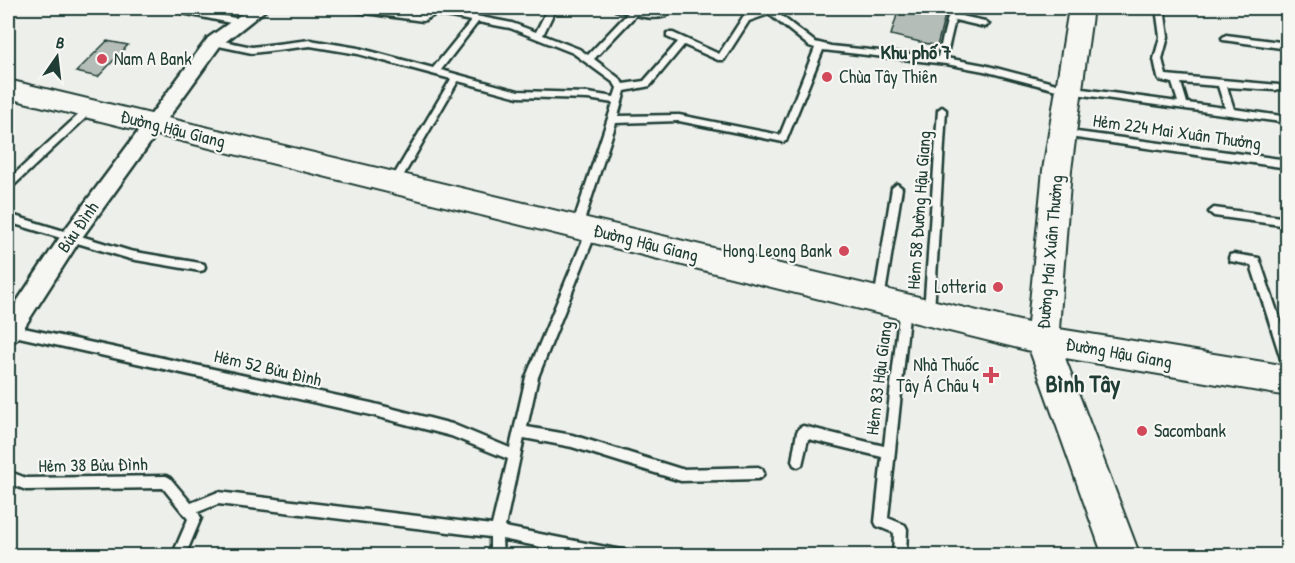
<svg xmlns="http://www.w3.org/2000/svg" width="1295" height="563" font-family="'Patrick Hand',sans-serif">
<rect width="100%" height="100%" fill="#edefea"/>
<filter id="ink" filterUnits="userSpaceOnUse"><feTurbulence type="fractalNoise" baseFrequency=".0167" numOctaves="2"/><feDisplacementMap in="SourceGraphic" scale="12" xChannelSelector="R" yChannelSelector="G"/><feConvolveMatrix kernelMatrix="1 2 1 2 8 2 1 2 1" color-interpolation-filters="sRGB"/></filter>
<g filter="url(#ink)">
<g fill="#b4bdb8" stroke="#1f3d34" stroke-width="1.5">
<polygon points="899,8 947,8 937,46 891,35"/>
<polygon points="107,41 128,45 98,77 76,72"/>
</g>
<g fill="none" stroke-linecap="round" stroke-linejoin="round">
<defs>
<g id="lane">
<polygon points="169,8 183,8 240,19 244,22 240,25 173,11"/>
<path d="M347,8H367L422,15L435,8L512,23L536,32L548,8H556L543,35L579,49L588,55L628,13L615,10L614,8C630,8 645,15 660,12L663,8H671L666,16C655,19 647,18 636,15L594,59L620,79L623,84L644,81L678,42L667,37V33H673L719,54L743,17L764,10L762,8H771L815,42L831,46L938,57L948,17L952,14L985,21L989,24L985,27L955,20L946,58L984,65L1068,87L1178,102L1172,83L1159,80L1158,78L1154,59L1160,37L1156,8H1164L1168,37L1162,59L1166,75L1279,85V89L1276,90L1227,87L1234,109L1288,117V123L1068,93L984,71L946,64L823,50L786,141L783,142L679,121L616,123L582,227L581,230H573L572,227L613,103L588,99L518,97L458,81L398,185L395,186L390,182L451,79L358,54L310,46L252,53L214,45L210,42L214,39L252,47L310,40L358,48L433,68L471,21L436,14L423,21L351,11ZM769,14L809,46L815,48L780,135L679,115L618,116L625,91L650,86L684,45L718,60H724L749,21ZM478,22L510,28L573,53L614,83L617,88L614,97L588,93L518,91L441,70ZM1181,83L1218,86L1225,108L1187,103Z"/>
<polygon points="1226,35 1288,43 1288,49 1223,40 1222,38"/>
<polygon points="90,106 94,109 93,111 11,188 8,189 8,180 87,107"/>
<polygon points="942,107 946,110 934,312 933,315 929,317 925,315 924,312 938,110"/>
<polygon points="1062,130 1288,160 1288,168 1062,136 1057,133"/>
<polygon points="897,184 902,188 884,300 883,303 879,305 875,303 874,300 892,188"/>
<polygon points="1214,208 1288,218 1288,226 1214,216 1209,212"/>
<polygon points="8,214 130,251 200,263 204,264 205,267 204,270 200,271 130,259 8,222"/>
<polygon points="592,226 596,227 597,230 538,377 527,427 572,435 681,469 758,467 762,469 764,473 762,477 758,479 681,481 572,447 524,438 505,527 621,550 626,551 627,556 585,556 502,539 503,556 490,556 490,537 218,504 198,512 201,518 185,556 172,556 188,519 163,488 26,490 8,483 8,471 26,478 166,476 170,478 191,503 218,492 492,525 508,459 451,436 371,415 10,335 8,334 8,326 10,325 371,403 452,424 510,448 526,377 587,230 588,227"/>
<polygon points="1234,254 1259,258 1260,261 1288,344 1288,367 1284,366 1282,362 1251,265 1230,261 1229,258 1230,255"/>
<polygon points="905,302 909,304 910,307 888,518 905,525 907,529 906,556 893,556 894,533 877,526 875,522 882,457 808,439 802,465 798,467 794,465 792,461 797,432 799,428 803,426 884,446 900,307 901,304"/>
</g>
<polygon id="street" points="250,8 268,8 220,46 78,243 16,340 8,343 8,315 64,231 208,38"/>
<polygon id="secondary" points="1069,8 1093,8 1071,170 1059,329 1288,366 1288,396 1065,358 1140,556 1103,556 1030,351 8,98 8,80 1028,323 1043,170"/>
</defs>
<use href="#lane" stroke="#1f3d34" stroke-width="5"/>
<use href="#street" stroke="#1f3d34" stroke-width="5"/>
<use href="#secondary" stroke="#1f3d34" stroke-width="4"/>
<use href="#lane" fill="#f6f6f2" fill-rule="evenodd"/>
<use href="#street" fill="#f6f6f2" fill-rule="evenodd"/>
<use href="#secondary" fill="#f6f6f2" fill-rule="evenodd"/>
</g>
</g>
<g fill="#d1495b" stroke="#f6f6f2" stroke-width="2">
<circle cx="102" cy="59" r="6"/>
<circle cx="827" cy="77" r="6"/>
<circle cx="844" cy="251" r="6"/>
<circle cx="998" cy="287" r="6"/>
<path d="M988 366h6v6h6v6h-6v6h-6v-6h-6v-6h6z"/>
<circle cx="1142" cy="431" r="6"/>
</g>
<g text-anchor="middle" stroke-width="4.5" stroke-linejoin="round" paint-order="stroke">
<g font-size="18" fill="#1f3d34" stroke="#f6f6f2" text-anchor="start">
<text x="114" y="65">Nam A Bank</text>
<text x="839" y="83">Chùa Tây Thiên</text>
<text x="832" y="257" text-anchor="end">Hong Leong Bank</text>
<text x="986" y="293" text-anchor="end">Lotteria</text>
<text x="979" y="371" text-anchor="end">Nhà Thuốc<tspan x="979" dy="21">Tây Á Châu 4</tspan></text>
<text x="1154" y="437">Sacombank</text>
</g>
<g font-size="18" fill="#1f3d34" stroke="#f6f6f2">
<text transform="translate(173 129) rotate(14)" y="6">Đường Hậu Giang</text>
<text transform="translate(1177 132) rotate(8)" y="6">Hẻm 224 Mai Xuân Thưởng</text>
<text transform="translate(919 210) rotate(-86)" y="6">Hẻm 58 Đường Hậu Giang</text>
<text transform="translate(78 227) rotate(-55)" y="6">Bửu Đình</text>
<text transform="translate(646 243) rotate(14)" y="6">Đường Hậu Giang</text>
<text transform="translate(1050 252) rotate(-85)" y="6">Đường Mai Xuân Thưởng</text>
<text transform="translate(1119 353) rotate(10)" y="6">Đường Hậu Giang</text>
<text transform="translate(268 368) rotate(13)" y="6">Hẻm 52 Bửu Đình</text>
<text transform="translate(879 378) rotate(-83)" y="6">Hẻm 83 Hậu Giang</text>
<text transform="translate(93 465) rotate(-1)" y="6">Hẻm 38 Bửu Đình</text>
</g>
<g font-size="20" font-weight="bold" fill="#1f3d34" stroke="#f6f6f2">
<text x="916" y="59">Khu phố 7</text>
</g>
<g font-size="24" font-weight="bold" fill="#1f3d34" stroke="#f6f6f2">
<text x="1083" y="392">Bình Tây</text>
</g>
</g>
<rect width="1295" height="563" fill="none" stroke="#f6f6f2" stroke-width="30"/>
<rect x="15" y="15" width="1265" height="533" fill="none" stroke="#1f3d34" stroke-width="2" filter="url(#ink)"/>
<g transform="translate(57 57) rotate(14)" stroke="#f6f6f2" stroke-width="4.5" paint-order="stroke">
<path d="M0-4.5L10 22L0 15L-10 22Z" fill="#1f3d34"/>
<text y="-9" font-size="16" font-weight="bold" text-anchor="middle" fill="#1f3d34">B</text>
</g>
</svg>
